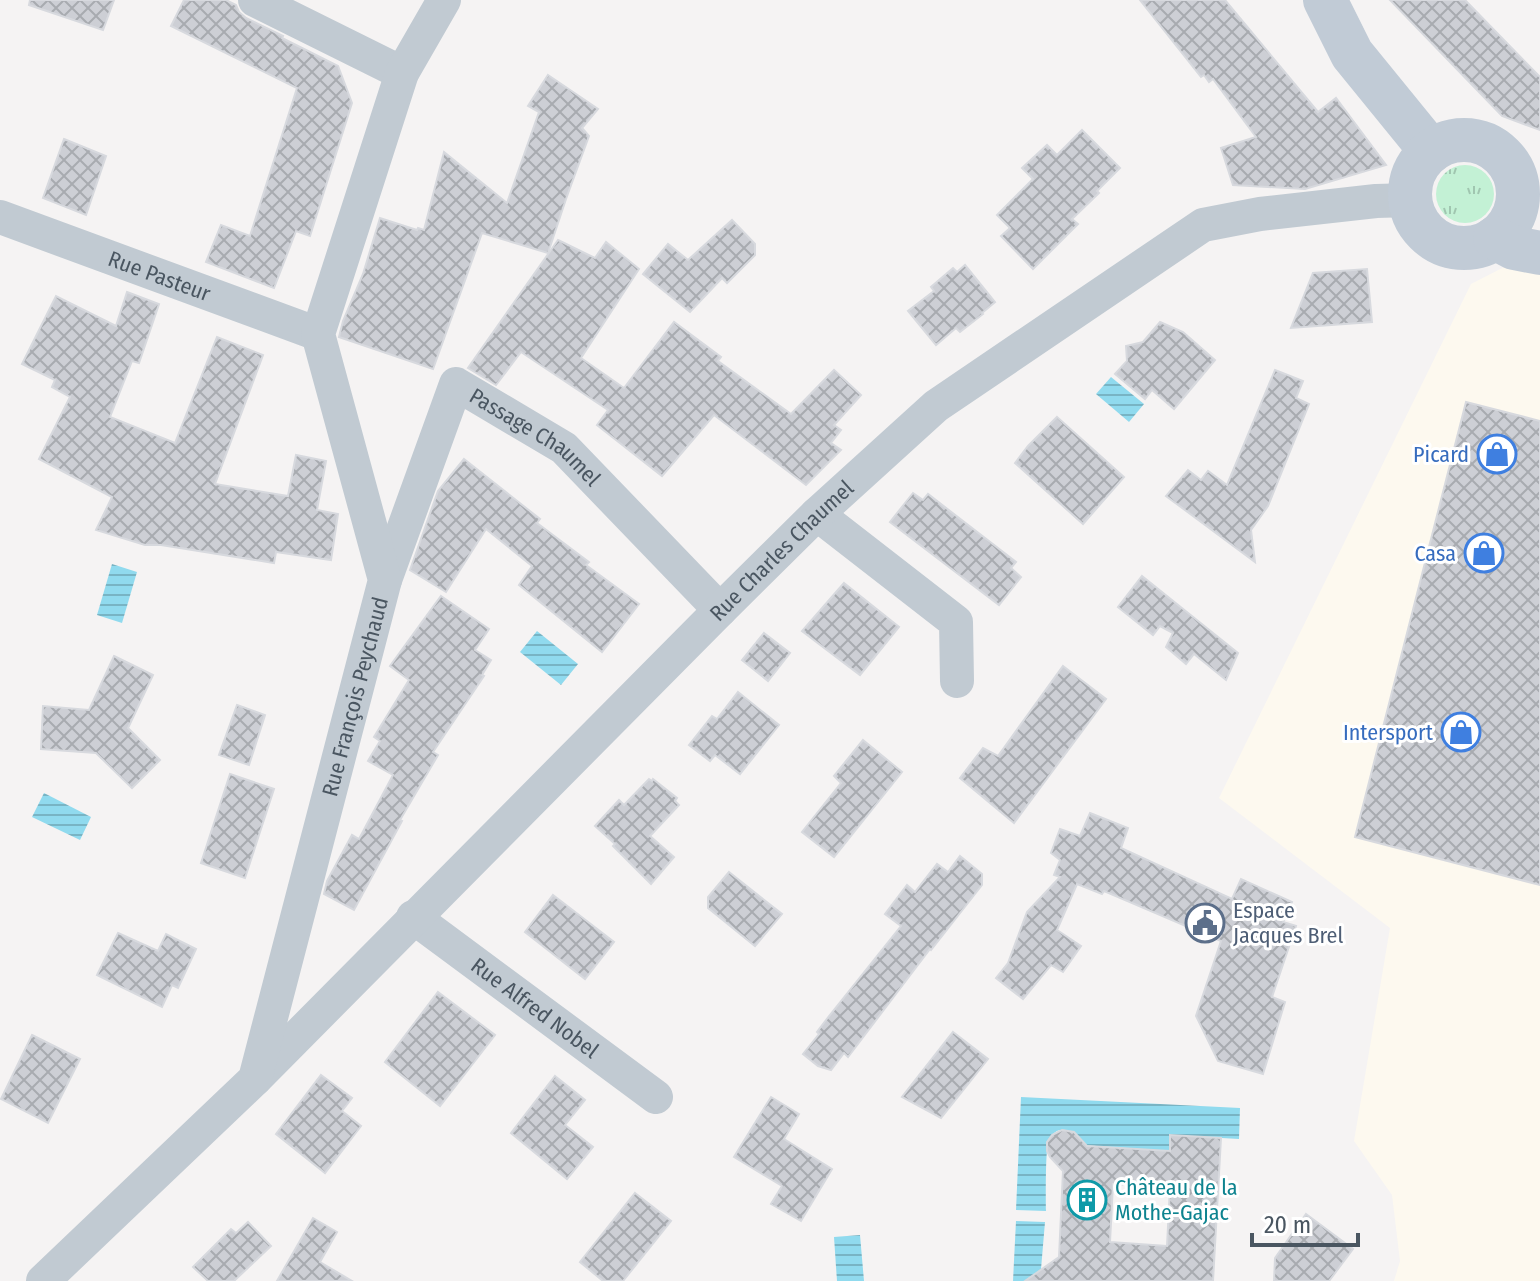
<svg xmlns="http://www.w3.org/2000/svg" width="1540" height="1281" font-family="'Fira Sans Condensed',sans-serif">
<defs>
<pattern id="grass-tufts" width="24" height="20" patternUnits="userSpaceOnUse" patternTransform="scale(2)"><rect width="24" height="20" fill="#c3f1d5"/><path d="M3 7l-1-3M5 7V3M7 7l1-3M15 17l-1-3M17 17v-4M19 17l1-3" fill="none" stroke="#a0c6b0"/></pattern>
<pattern id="water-rules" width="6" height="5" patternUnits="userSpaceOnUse" patternTransform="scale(2)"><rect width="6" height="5" fill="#90daee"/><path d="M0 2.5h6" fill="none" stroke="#78b4c4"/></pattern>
<pattern id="building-cross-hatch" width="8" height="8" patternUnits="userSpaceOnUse" patternTransform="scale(2)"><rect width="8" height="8" fill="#cdcfd5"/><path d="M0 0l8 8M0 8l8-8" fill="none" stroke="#a8abb0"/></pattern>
</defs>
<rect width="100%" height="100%" fill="#f5f3f3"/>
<polygon fill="#fdf9ef" points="1540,261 1540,1281 1394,1281 1400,1261 1392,1195 1354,1141 1390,928 1219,798 1471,284 1514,262"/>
<circle fill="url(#grass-tufts)" cx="1465" cy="194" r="29"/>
<g fill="url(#water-rules)">
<polygon points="1111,377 1144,404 1129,422 1096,394"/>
<polygon points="112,564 137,572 122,623 97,615"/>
<polygon points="537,631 578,664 561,685 520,652"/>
<polygon points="44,793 91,817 80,840 32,817"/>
<path d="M1021,1097L1240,1108L1239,1139L1170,1135V1151L1082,1145C1077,1130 1057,1122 1049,1140C1045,1147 1046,1199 1046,1211L1016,1210Z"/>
<polygon points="1016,1221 1045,1222 1040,1281 1013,1281"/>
<polygon points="860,1235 864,1281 837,1281 834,1237"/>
</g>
<g fill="url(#building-cross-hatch)" stroke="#d7d9de" stroke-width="2" fill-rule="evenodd">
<polygon points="30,0 114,0 103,30 29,5"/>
<polygon points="184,0 226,0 236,5 239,12 246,18 283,36 282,38 338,66 352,103 310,236 296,231 274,288 206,262 221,225 250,236 297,88 171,26"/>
<polygon points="1140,0 1225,0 1318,112 1336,98 1386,165 1305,189 1233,185 1221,148 1256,137 1213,79 1209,82 1204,75 1201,77"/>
<polygon points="1390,0 1465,0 1540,77 1540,130 1502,116"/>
<polygon points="548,75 598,109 582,128 589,136 566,199 548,253 482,233 433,369 339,337 343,321 363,274 380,218 417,230 418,228 424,230 444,152 507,203 539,112 528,106"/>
<polygon points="1082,130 1120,168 1097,191 1099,193 1072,219 1078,224 1033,269 1001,236 1010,228 997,215 1033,179 1022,168 1047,145 1057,155"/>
<polygon points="64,139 106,156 86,215 43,198"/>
<polygon points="732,220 755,244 755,255 727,283 722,278 690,312 643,274 668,244 688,260"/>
<polygon points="558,240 595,258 606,242 639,269 581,358 624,388 674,322 721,357 718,361 791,414 834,370 861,395 834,425 841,430 831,443 841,450 806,485 714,415 662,476 597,425 608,410 521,352 496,385 468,368"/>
<polygon points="965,265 995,302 982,313 983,314 960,332 956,328 936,345 908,311 934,291 931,287 953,268 957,272"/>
<polygon points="1367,269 1372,322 1291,328 1313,273"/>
<polygon points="127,292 159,304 139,363 132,361 110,417 175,443 217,337 263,355 215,484 288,496 296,455 326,461 317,510 338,514 331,560 276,552 274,563 161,545 145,545 96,530 112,497 39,459 70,397 52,387 55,380 22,364 56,296 116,326"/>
<polygon points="1160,322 1183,332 1215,360 1174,409 1152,390 1145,399 1115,374 1127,361 1126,346 1143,342"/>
<polygon points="1275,370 1303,381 1296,398 1309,404 1268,506 1251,530 1255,562 1166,496 1188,470 1201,480 1208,471 1227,485"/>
<polygon points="1466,402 1540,421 1540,885 1355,837"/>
<polygon points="1057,417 1124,477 1083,524 1015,463 1028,446"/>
<polygon points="464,459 540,519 537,523 589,562 586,565 639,604 602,652 519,585 532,566 486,529 446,592 410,570 438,491"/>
<polygon points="913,493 923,500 928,494 1016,562 1011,568 1021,577 999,605 890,522"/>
<polygon points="1142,576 1238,653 1226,680 1194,654 1186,664 1166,647 1173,633 1160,626 1153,635 1118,607"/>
<polygon points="844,583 899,627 860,675 802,631"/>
<polygon points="441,596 489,629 475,650 491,660 482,675 484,676 433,752 438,755 400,820 402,821 354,910 324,894 327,881 352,835 359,839 393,775 368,761 380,741 374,737 409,680 390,666"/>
<polygon points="764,633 790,653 768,681 742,660"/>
<polygon points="114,656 153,675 128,728 160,760 132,788 96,753 41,749 43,706 89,710"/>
<polygon points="1063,666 1106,699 1014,823 960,778 983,748 998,756"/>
<polygon points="738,692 779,725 740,774 715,755 710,761 689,745 712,716 717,719"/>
<polygon points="237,705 265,715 249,765 219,755"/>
<polygon points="863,740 902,772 834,857 802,832 841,783 834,776"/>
<polygon points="230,774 274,789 245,878 201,863"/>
<polygon points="649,779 652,781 653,779 677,798 675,801 679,805 650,836 674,857 651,884 613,846 615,844 595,826 619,800 624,805"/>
<polygon points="1090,813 1128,828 1121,848 1232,899 1241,879 1292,902 1283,922 1296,926 1272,997 1285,1002 1263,1074 1218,1061 1196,1016 1221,941 1104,891 1102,894 1077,884 1057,930 1081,946 1063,972 1051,965 1023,999 996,978 1008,963 1027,912 1060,877 1054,875 1060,860 1051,853 1060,829 1080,836"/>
<polygon points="960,856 982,874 982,885 931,950 930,949 848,1057 844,1053 831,1070 818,1066 803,1054 819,1034 817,1032 826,1020 901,926 885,914 907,885 915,892 937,864 948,872"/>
<polygon points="729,872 782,914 755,946 708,908 708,897"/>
<polygon points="553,895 614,942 585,979 525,932"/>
<polygon points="118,933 158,951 166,934 196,949 178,988 172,985 162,1007 97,975"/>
<polygon points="438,992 495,1035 440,1106 385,1062"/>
<polygon points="953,1032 988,1059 941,1118 902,1097"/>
<polygon points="32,1035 80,1059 48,1123 1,1099"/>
<polygon points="321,1075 352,1098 342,1111 361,1126 325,1173 276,1134"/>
<polygon points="555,1076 585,1100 565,1125 593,1147 567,1179 511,1133"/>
<polygon points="771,1097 799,1114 784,1139 832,1169 801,1221 771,1204 782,1186 734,1157"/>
<path d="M1062,1130L1074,1132L1087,1146L1170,1151V1135L1221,1138L1213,1281H1025L1059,1257L1063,1171L1050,1157L1047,1151V1142L1052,1135ZM1113,1184L1170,1187L1167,1246L1110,1242Z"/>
<polygon points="635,1193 671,1221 623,1281 603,1281 580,1262"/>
<polygon points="1306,1214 1353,1249 1329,1281 1274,1281 1275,1258"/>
<polygon points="313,1218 337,1232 320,1262 352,1281 277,1281"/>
<polygon points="248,1222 271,1246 234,1281 208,1281 193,1267 231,1229 236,1233"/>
</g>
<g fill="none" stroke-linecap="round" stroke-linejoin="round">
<g stroke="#c1cad2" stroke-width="34">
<polyline points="255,0 402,73"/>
<path id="s1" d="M0,217L318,334"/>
<polyline points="817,514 956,622 957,681"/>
<path id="s2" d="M385,580L456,384L564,448L720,610"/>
<path id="s3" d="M413,917L656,1097"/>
<path id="s4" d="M255,1079L720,610L817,514L936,406L1203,225L1260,214L1376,201L1411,200"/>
<path id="s5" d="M43,1281L255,1079L385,580L318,334L402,73L444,0"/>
</g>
<g stroke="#c1cbd6" stroke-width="44">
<polyline points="1325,0 1352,54 1431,151"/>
<circle cx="1464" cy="194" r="54"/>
<polyline points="1495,238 1514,248 1540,253"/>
</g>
</g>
<defs>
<symbol id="shop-ring" viewBox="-11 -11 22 22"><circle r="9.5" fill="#fff" stroke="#3f7fe0" stroke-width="1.5"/><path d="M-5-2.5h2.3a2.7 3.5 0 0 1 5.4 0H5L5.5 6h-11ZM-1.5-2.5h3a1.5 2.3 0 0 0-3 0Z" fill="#3f7fe0"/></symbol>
<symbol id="civic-ring" viewBox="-11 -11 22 22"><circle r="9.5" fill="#fff" stroke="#5c6f8a" stroke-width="1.5"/><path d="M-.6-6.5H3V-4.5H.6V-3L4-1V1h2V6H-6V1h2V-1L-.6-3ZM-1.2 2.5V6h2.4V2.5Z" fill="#5c6f8a"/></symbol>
<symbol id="building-ring" viewBox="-11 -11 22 22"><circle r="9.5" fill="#fff" stroke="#0f9aa8" stroke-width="1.5"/><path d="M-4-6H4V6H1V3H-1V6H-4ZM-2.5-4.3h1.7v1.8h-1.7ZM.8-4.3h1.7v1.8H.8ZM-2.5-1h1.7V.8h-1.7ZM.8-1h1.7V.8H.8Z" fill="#0f9aa8"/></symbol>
</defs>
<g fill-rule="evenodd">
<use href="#shop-ring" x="1475" y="432" width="44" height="44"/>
<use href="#shop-ring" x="1462" y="531" width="44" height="44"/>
<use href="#shop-ring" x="1439" y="710" width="44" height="44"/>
<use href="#civic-ring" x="1183" y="901" width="44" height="44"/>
<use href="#building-ring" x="1065" y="1178" width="44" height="44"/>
</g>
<g text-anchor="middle" stroke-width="6" stroke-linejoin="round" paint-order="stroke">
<g font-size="22" fill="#4a5661" stroke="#fff">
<text dy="8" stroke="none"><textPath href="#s1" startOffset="170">Rue Pasteur</textPath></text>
<text dy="8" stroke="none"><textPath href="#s2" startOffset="304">Passage Chaumel</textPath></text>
<text dy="8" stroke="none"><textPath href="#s4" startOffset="746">Rue Charles Chaumel</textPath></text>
<text dy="8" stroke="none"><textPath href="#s5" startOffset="688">Rue François Peychaud</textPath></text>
<text dy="8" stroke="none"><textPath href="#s3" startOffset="152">Rue Alfred Nobel</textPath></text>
</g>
<g font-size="22" fill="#366cbe" stroke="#fff" text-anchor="end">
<text x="1469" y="462">Picard</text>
<text x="1456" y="561">Casa</text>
<text x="1433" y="740">Intersport</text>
</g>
<g font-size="22" fill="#4e5e75" stroke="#fff" text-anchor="start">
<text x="1233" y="918">Espace<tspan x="1233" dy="25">Jacques Brel</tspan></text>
</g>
<g font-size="22" fill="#0d838f" stroke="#fff" text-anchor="start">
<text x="1115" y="1195">Château de la<tspan x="1115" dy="25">Mothe-Gajac</tspan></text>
</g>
</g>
<path d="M1252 1233v12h106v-12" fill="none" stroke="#4a5661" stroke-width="4"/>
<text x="1264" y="1233" font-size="24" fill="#4a5661" stroke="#ffffff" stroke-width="6" paint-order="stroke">20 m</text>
</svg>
